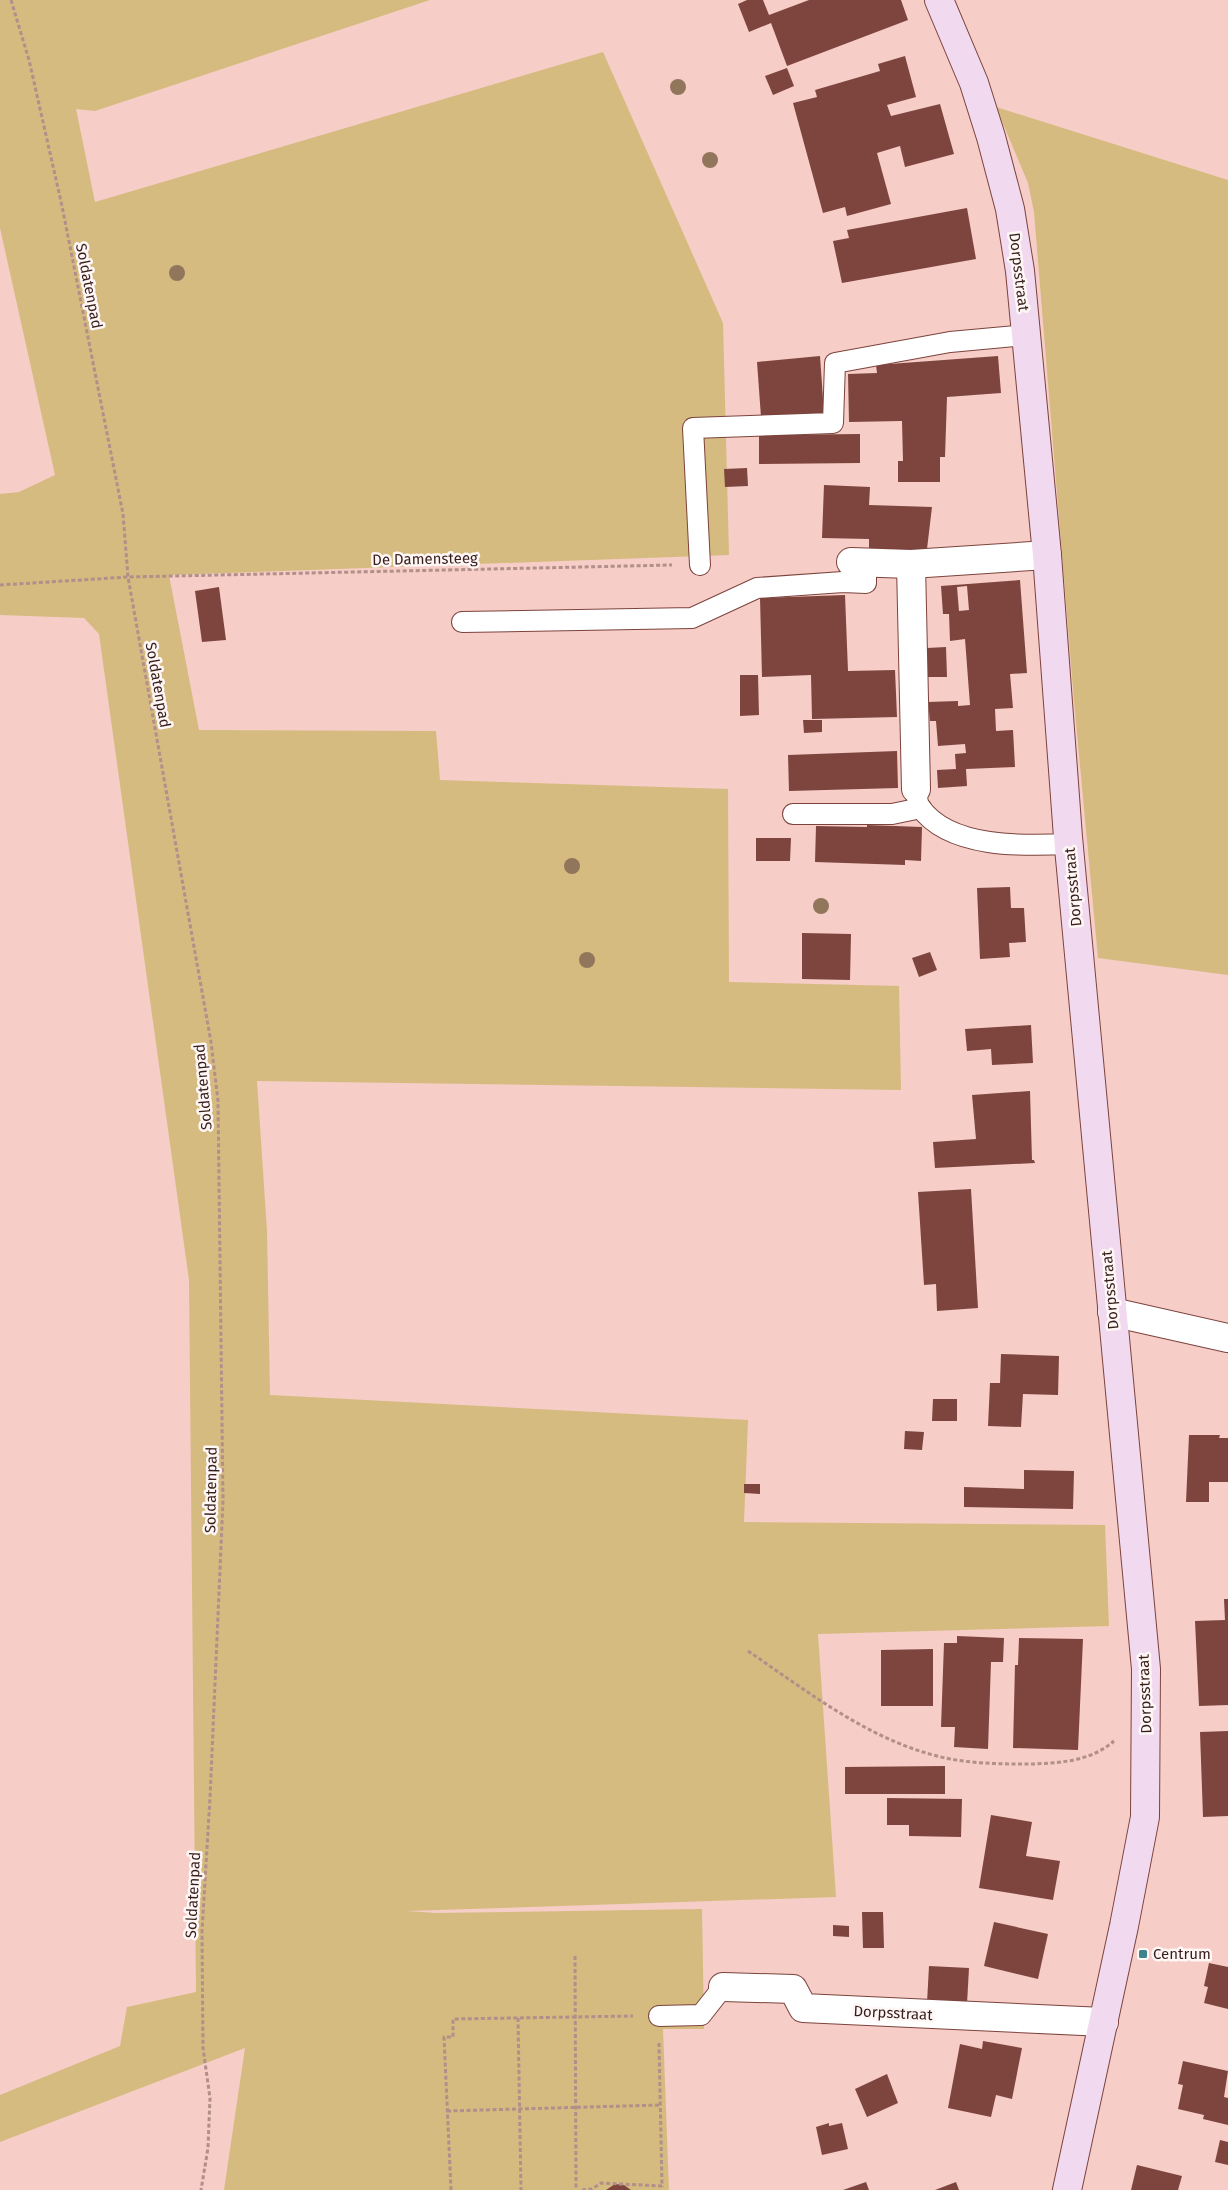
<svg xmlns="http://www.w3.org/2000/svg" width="1228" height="2190" font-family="'Fira Sans',sans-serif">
<rect width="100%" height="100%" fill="#f6cdc7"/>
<g fill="#d5bb7f">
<polygon points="0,0 430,0 95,111 76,109 95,202 603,52 723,323 729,555 169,575 199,730 436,731 440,780 728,789 729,982 899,986 901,1090 257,1081 267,1231 270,1395 748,1420 744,1522 1105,1525 1109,1626 818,1634 836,1897 407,1911 436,1913 702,1909 704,2029 663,2029 669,2190 224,2190 245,2048 0,2142 0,2095 120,2046 127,2007 196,1992 189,1280 99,634 84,618 0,615 0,494 19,492 55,475 0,228"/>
<polygon points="996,107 1228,180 1228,975 1098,958 1074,701 1034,212 1028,183"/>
</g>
<g fill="#7e453e" fill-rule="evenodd">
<polygon points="747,0 763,0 769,15 809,0 901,0 908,20 787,66 771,23 749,32 738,4"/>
<polygon points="905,56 916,97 887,105 891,116 940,104 954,154 905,167 900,146 877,153 891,204 847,216 845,207 823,213 793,103 817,97 815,90 880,71 878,64"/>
<polygon points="787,68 794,86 773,95 765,76"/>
<polygon points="967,208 976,259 842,283 833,241 849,238 847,230"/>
<polygon points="820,356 824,413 761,417 757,362"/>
<polygon points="998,356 1001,393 947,397 945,457 940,457 940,482 898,482 898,461 903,461 902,421 849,422 848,374 877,373 876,365"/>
<polygon points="860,434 860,463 759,464 759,435"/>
<polygon points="747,468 748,486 725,487 724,469"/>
<polygon points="824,485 870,487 869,505 932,507 927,549 869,551 869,539 822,538"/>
<path d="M1020,580L1027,673L1010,674L1013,708L995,709L996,731L1013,730L1015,767L966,769L967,786L938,788L937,770L956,769L955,754L966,753L965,744L938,746L936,721H930L928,702L958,701V706L970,705L965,639L950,641L949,614H943L941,586ZM967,586L969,610L959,611L957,587Z"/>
<polygon points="219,587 226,640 202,642 195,591"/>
<polygon points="845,595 848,671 895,670 897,717 812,719 811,675 762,677 760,598"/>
<polygon points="946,647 947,677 928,677 927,648"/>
<polygon points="740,675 758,675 759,715 740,716"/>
<polygon points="803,720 822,720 822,732 804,733"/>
<polygon points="897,751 898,788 789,791 788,755"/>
<polygon points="867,825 922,827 921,861 905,860 905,865 815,862 816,826 867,827"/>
<polygon points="756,838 791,838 790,861 756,861"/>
<polygon points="1010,887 1011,908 1024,908 1026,942 1009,943 1010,957 980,959 977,888"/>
<polygon points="802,933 851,934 850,980 802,979"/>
<polygon points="930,952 937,970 919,977 912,958"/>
<polygon points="1031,1025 1033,1063 992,1065 991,1049 967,1051 965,1029"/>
<polygon points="1030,1091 1032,1160 1034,1160 1035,1163 935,1168 933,1142 976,1139 972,1095"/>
<polygon points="971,1189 978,1308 937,1311 936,1284 924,1285 918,1192"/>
<polygon points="1001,1354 1059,1356 1058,1395 1023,1394 1021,1427 988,1426 990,1383 1000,1383"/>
<polygon points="933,1399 957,1399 957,1421 932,1421"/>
<polygon points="905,1431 924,1432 922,1450 904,1449"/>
<polygon points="1189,1435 1220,1435 1219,1438 1228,1438 1228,1482 1209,1482 1209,1502 1186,1502"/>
<polygon points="1024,1470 1074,1471 1073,1509 964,1507 964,1487 1024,1489"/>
<polygon points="744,1484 760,1484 760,1494 744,1493"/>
<polygon points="1224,1599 1228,1599 1228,1705 1199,1706 1195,1621 1225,1620"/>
<polygon points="957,1636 1004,1638 1003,1662 991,1662 988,1749 954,1747 955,1727 941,1727 944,1643 957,1643"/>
<polygon points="1019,1638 1083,1639 1078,1750 1013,1748 1015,1665 1018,1665"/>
<polygon points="933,1649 933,1706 881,1706 881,1650"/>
<polygon points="1228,1731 1228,1816 1203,1817 1200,1732"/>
<polygon points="945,1766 945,1794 845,1794 845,1767"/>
<polygon points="887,1798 962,1799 961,1837 909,1836 909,1825 887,1825"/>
<polygon points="991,1815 1032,1822 1026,1856 1060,1861 1053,1900 979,1888"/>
<polygon points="862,1912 883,1912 884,1948 863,1948"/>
<polygon points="994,1922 1048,1934 1038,1979 984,1966"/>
<polygon points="833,1925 849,1926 849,1937 833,1936"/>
<polygon points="1209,1963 1228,1967 1228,2009 1204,2003 1208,1987 1204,1986"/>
<polygon points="929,1966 969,1968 967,2004 927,2003"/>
<polygon points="983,2041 1022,2048 1012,2099 996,2095 991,2117 948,2108 960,2044 982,2049"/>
<polygon points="1183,2061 1228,2071 1224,2097 1228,2098 1228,2125 1203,2119 1204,2115 1178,2109 1183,2085 1178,2084"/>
<polygon points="887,2074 898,2103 867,2117 855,2089"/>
<polygon points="829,2123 829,2126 842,2123 848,2149 822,2155 816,2127"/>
<polygon points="1220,2140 1228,2142 1228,2165 1215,2162"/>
<polygon points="1137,2165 1182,2176 1178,2190 1131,2190"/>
<polygon points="866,2182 869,2190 843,2190"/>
<polygon points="956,2182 959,2190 935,2190"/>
<polygon points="615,2184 624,2185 631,2190 606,2190"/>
</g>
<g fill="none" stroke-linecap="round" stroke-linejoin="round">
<defs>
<g id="lane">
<polyline points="700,565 693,428 833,423 835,363 950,342 1026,335"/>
<polyline points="462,622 692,618 757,588 843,582 866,583 866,562"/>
<path d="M916,789C917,794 917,803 920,807C949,849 1025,846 1069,844"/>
<polyline points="793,814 892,814 921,808"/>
<polyline points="659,2016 701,2015 723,1987"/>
</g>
<g id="street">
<polyline points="851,562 911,564 1047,555"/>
<polyline points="911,564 916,789"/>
<polyline points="1112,1312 1228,1338"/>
<polyline points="723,1987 793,1989 803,2008 1104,2022"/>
</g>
<polyline id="secondary" points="939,0 974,83 991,137 1010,209 1020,271 1047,555 1068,837 1146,1669 1145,1817 1124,1926 1067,2190"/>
</defs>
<use href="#lane" stroke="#7c433d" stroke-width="22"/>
<use href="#street" stroke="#7c433d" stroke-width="30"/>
<use href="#secondary" stroke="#7c433d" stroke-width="30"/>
<g stroke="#b28f8a" stroke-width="3" stroke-dasharray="4 2.5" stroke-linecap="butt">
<polyline points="11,0 29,60 62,206 123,514 128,577 211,1042 218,1101 223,1501 210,1798 202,1931 203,2048 210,2098 208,2148 201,2190"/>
<polyline points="0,585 128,577 672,565"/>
<path d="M748,1651C807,1691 866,1738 937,1756C968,1764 1000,1764 1032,1764C1061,1763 1091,1761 1114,1741"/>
<polyline points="575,1956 576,2190"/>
<polyline points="518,2018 521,2190"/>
<polyline points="447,2111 660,2105"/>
<polyline points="451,2190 444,2037 453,2037 453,2019 633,2016"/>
<polyline points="582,2190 592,2189 601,2183 662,2186 659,2043"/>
</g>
<use href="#lane" stroke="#fff" stroke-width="20"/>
<use href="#street" stroke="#fff" stroke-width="28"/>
<use href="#secondary" stroke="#f1daf0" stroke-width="28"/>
</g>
<g fill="#91765c">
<circle cx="678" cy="87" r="8"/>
<circle cx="710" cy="160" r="8"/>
<circle cx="177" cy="273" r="8"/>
<circle cx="572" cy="866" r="8"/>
<circle cx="821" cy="906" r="8"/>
<circle cx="587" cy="960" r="8"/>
</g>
<rect fill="#3c838d" stroke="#fef7f6" stroke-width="2" x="1138" y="1949" width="10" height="10" rx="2.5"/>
<g text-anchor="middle" stroke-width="5" stroke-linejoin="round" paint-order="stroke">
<g font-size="15" fill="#371e1b" stroke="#fef7f6">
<text transform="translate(1019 272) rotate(83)" y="5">Dorpsstraat</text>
<text transform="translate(89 286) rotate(79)" y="5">Soldatenpad</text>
<text transform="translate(425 559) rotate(-1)" y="5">De Damensteeg</text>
<text transform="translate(158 685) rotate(80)" y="5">Soldatenpad</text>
<text transform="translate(1073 887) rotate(-95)" y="5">Dorpsstraat</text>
<text transform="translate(203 1087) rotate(-95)" y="5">Soldatenpad</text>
<text transform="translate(1110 1290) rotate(-95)" y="5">Dorpsstraat</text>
<text transform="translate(211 1490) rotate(-89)" y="5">Soldatenpad</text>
<text transform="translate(1145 1694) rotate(-92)" y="5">Dorpsstraat</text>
<text transform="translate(193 1895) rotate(-87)" y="5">Soldatenpad</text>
<text transform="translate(893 2013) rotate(3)" y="5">Dorpsstraat</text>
</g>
<g font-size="15" fill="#371e1b" stroke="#fef7f6" text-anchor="start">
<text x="1153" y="1959">Centrum</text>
</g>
</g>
</svg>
